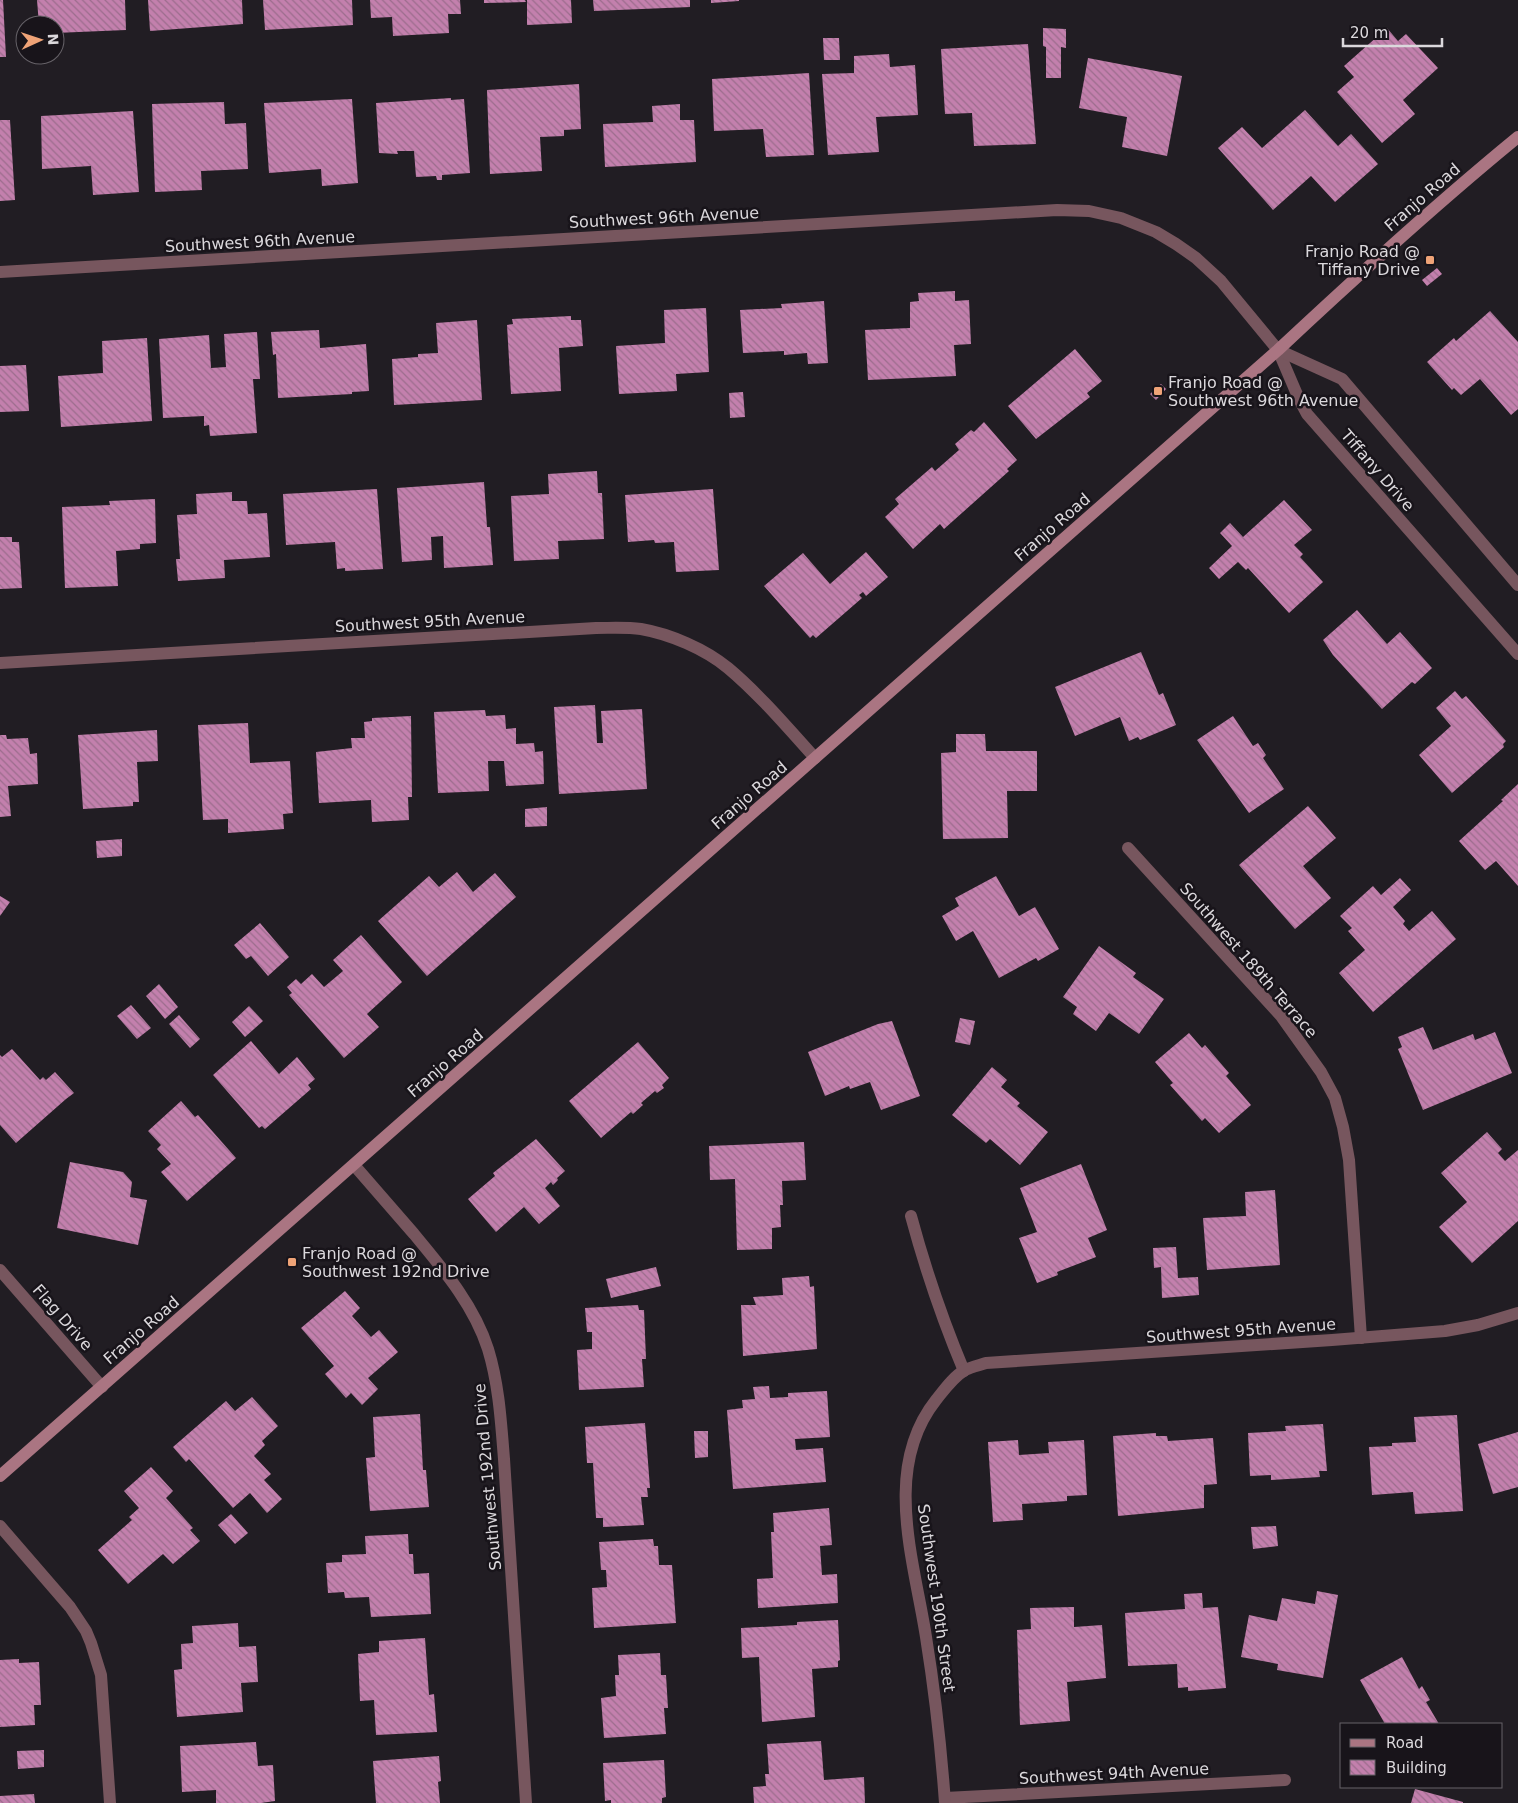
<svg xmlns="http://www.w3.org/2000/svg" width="1518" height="1803" font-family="'DejaVu Sans',sans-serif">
<defs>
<pattern id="building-back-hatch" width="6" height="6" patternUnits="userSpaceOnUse" patternTransform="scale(1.25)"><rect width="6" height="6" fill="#c380ad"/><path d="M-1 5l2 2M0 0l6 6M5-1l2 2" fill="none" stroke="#9c6d8d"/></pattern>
</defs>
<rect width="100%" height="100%" fill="#211d23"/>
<g fill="url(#building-back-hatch)">
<polygon points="0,0 3,0 6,57 0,57"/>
<polygon points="37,0 125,0 126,30 55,33 55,25 39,25"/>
<polygon points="148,0 242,0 243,24 150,31"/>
<polygon points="263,0 352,0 353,25 265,30"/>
<polygon points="370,0 460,0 461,14 448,14 449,33 393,36 392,17 371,18"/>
<polygon points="484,0 525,0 526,2 484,3"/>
<polygon points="527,0 571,0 572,23 527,25"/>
<polygon points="593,0 690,0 690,7 594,11"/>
<polygon points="711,0 739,0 739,1 711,3"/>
<polygon points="1043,28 1066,29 1066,48 1061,47 1061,78 1046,78 1046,47 1043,46"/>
<polygon points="1387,28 1398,41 1406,34 1438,68 1403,100 1415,114 1382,143 1337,92 1354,77 1344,66"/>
<polygon points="823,38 839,38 840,60 824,60"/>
<polygon points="1028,44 1036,144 974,146 972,113 945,114 941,49"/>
<polygon points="889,54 890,67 915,65 918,115 876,117 879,152 828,155 822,74 854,73 854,56"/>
<polygon points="1088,58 1182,76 1167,156 1122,147 1127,117 1079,108"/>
<polygon points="809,73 814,155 766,157 763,129 714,131 712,79"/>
<polygon points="579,84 581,129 564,130 564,136 540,137 542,171 490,174 487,90"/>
<polygon points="451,98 451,100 464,99 470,173 442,175 442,180 437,180 436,176 416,177 414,151 397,151 398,154 379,153 376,103"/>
<polygon points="352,99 358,183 322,186 321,169 269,173 264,103"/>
<polygon points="224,102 225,124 246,123 248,169 201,171 202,190 155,192 152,104"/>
<polygon points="680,104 680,120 694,120 696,162 605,167 603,124 653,122 652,106"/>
<polygon points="1305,110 1338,146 1351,134 1378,164 1335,202 1311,176 1273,210 1218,148 1242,127 1262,148"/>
<polygon points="133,111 139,192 93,195 91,166 42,169 41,116"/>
<polygon points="0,120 10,120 15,200 0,201"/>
<polygon points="1437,268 1442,274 1427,286 1422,280"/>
<polygon points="955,291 955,301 969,300 971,344 954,345 956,376 868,380 865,330 910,328 910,302 919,301 918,293"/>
<polygon points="824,301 828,363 808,364 807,353 784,355 784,351 743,353 740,310 782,308 781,304"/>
<polygon points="706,308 709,372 676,374 677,391 619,394 616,346 665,343 664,310"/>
<polygon points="1490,311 1518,342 1518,409 1511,415 1480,379 1461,395 1454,388 1452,390 1427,362 1454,338 1456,341"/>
<polygon points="571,316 571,320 581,320 583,346 559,348 561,391 511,394 507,325 513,324 512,319"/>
<polygon points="477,320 482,400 394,405 392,359 418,357 418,354 438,353 436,323"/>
<polygon points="319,330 320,348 366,344 369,391 352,392 352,394 278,398 276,354 273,355 271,332"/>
<polygon points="257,332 260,379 253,379 257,433 210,436 209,425 204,426 204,416 163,418 159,339 209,335 211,368 226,367 224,334"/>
<polygon points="147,338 152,421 61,427 58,376 103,373 102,341"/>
<polygon points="1075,349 1102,381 1087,393 1090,397 1036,439 1008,406"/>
<polygon points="26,365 29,411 0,412 0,366"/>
<polygon points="1161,384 1166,389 1156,400 1150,394"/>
<polygon points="743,392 745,417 730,418 729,393"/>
<polygon points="984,422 1017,460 1007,469 1009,471 944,529 940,524 913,549 885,517 899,504 895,499 932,467 935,471 959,450 955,444 971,430 974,432"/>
<polygon points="597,471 598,493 602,493 604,539 558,541 559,559 514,561 511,496 549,494 548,474"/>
<polygon points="484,482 487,527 490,527 493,565 444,568 443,536 431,537 432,560 402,562 397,488"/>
<polygon points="377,489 383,569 345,571 345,568 337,569 335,542 286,545 283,494"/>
<polygon points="713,489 719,570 676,572 674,542 655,543 654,540 628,542 625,495"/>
<polygon points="232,492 232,501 247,501 248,514 267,513 270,557 224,560 225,578 178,581 176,559 180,559 177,515 197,514 196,494"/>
<polygon points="155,499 156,543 140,544 140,549 116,551 118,586 65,588 62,507 110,505 109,501"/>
<polygon points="1284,500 1312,530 1294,545 1303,554 1300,557 1323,582 1289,613 1248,568 1246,570 1238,562 1219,579 1209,568 1232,546 1220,533 1230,523 1243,537"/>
<polygon points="0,537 12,537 12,542 19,542 22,588 0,589"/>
<polygon points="866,552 888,577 866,596 863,592 859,595 862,598 816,638 813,635 810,638 764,586 803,553 830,584"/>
<polygon points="1357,610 1387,644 1400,632 1432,668 1415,684 1412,682 1382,709 1333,655 1323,640"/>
<polygon points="1141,652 1159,695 1163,693 1176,725 1140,740 1138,737 1129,741 1120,717 1075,736 1055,687"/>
<polygon points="1455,691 1462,699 1466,696 1506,741 1503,744 1504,747 1452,793 1419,755 1451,726 1436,708"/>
<polygon points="595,705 597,743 603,743 601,711 642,709 647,789 559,794 554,707"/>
<polygon points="485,710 486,716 505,715 506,729 516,728 516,744 534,743 535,752 543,751 544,784 506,786 504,761 488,761 489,791 438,793 434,712"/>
<polygon points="411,716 412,797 408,797 409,820 372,822 371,800 319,803 316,752 352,748 351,738 365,738 364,722 372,721 372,718"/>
<polygon points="1233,716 1253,746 1258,743 1266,755 1263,758 1284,789 1249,813 1197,740"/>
<polygon points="248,723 250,763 290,761 293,813 283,814 284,829 228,833 228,819 203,820 198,725"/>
<polygon points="157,730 158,761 137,762 139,802 133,802 133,806 83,809 78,735"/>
<polygon points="956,734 985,734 986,751 1037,751 1037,791 1007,791 1008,838 943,839 941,753 956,752"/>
<polygon points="0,735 6,735 7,739 28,738 30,754 37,753 38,784 8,786 11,816 0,817"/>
<polygon points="1518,784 1518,886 1496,861 1485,870 1459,841 1503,801 1501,800"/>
<polygon points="1308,806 1336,838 1303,866 1331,898 1295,929 1239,865"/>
<polygon points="547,807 547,826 525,827 525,809"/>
<polygon points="122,839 122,856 97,858 96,841"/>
<polygon points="457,872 473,892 495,873 516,897 427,976 378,921 429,876 439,887"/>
<polygon points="996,876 1019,916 1035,907 1059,949 1038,961 1036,958 999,978 973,931 956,941 942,916 959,906 955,898"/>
<polygon points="1400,878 1411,890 1393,907 1405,921 1403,924 1409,931 1432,911 1456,939 1373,1012 1339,973 1365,950 1348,931 1352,928 1340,916 1373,886 1381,895"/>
<polygon points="0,896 10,902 0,916"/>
<polygon points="260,923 289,957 268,976 251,956 246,959 234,945"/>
<polygon points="361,935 402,982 367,1014 379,1027 344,1058 289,995 292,993 287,987 296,979 301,984 312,974 324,987 343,971 333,960"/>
<polygon points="1099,946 1136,973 1133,977 1164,999 1139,1034 1109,1013 1096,1031 1073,1014 1077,1007 1063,997"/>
<polygon points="159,984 178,1007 165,1019 146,996"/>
<polygon points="131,1005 151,1028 137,1039 117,1016"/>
<polygon points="249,1006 263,1021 245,1037 232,1022"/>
<polygon points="179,1015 200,1039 190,1048 169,1024"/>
<polygon points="960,1018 975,1021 970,1045 955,1042"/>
<polygon points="892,1021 920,1096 881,1110 870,1082 850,1089 849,1086 825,1096 808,1052 878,1024"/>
<polygon points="1423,1027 1433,1050 1473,1034 1475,1040 1495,1032 1512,1073 1423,1110 1398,1049 1402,1047 1398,1037"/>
<polygon points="1189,1033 1202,1048 1205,1045 1229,1073 1226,1076 1251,1105 1219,1133 1205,1118 1202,1121 1170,1085 1173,1083 1155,1062"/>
<polygon points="251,1041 279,1074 297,1057 315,1079 308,1085 311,1089 265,1129 262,1126 259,1128 213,1075"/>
<polygon points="638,1042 669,1078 662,1085 664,1088 657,1093 655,1091 641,1103 643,1105 633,1114 631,1112 601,1138 569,1101"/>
<polygon points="12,1049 40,1080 43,1077 46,1080 55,1072 74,1093 66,1099 16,1143 0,1125 0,1055 2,1057"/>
<polygon points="992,1067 1007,1080 1001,1087 1020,1103 1017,1106 1048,1132 1020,1165 990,1139 986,1143 952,1115"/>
<polygon points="181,1101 195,1117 198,1115 236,1158 187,1201 161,1172 171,1164 157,1149 161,1145 148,1131"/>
<polygon points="1487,1132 1502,1149 1498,1153 1505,1161 1518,1150 1518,1221 1472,1263 1439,1227 1467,1202 1441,1173"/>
<polygon points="536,1139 565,1171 557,1178 558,1180 553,1185 551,1182 545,1188 560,1206 539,1224 524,1207 496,1232 468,1199 495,1176 493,1173"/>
<polygon points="804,1142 806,1180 782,1181 783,1205 780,1205 781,1227 772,1228 772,1249 737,1250 735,1179 710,1180 709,1146"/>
<polygon points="70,1162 123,1172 132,1182 130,1197 147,1200 138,1245 57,1228"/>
<polygon points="1081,1164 1107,1230 1088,1238 1096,1257 1057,1272 1058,1275 1037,1283 1019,1238 1037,1232 1020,1188"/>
<polygon points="1275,1190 1280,1265 1207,1270 1203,1218 1246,1216 1245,1192"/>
<polygon points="1176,1247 1178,1278 1198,1277 1199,1295 1162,1298 1161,1267 1154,1268 1153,1248"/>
<polygon points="656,1267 661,1286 611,1298 606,1279"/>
<polygon points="809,1276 810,1287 814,1286 817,1349 743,1356 741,1305 756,1305 753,1297 783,1295 782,1278"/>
<polygon points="345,1291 360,1308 352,1316 371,1337 379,1330 398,1352 368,1378 378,1389 362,1405 351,1393 346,1398 325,1374 334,1366 301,1328"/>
<polygon points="638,1305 639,1310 644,1310 646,1359 642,1359 644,1387 579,1390 577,1350 592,1349 592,1332 587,1332 585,1308"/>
<polygon points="769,1386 770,1398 788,1397 788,1393 827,1391 830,1437 795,1439 796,1450 823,1448 826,1482 733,1489 727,1410 743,1408 742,1400 755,1399 753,1387"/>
<polygon points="252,1397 278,1426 262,1441 265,1445 254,1456 271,1474 264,1480 282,1499 267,1513 250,1493 233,1508 189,1459 186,1462 173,1447 226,1401 235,1411"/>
<polygon points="420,1414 423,1470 426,1470 429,1507 370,1511 366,1458 375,1457 373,1417"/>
<polygon points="1457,1415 1463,1511 1415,1514 1413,1492 1372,1495 1369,1447 1392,1446 1392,1443 1416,1442 1414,1417"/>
<polygon points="645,1423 650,1488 647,1488 648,1497 641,1497 644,1525 603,1527 603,1518 596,1518 593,1463 587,1463 585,1427"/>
<polygon points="1323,1424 1327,1471 1319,1471 1320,1477 1271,1480 1271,1475 1250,1476 1248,1433 1286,1431 1285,1426"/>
<polygon points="694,1431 708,1431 708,1457 695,1458"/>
<polygon points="1518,1432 1518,1487 1493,1494 1478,1444"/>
<polygon points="1156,1433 1156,1436 1167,1436 1168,1441 1213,1438 1217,1484 1204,1485 1204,1508 1118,1516 1113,1436"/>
<polygon points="1018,1440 1019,1455 1049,1453 1048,1442 1084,1440 1087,1495 1067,1496 1067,1501 1022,1504 1023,1520 993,1522 988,1442"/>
<polygon points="151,1467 173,1491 166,1498 193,1528 190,1530 200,1541 173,1564 163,1554 128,1584 98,1550 132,1520 129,1517 139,1508 124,1491"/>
<polygon points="829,1508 832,1545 820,1546 822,1575 837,1574 838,1603 758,1608 757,1579 773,1578 771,1532 774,1532 773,1513"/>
<polygon points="231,1514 248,1533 235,1544 218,1525"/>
<polygon points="1276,1526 1278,1546 1253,1549 1251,1527"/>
<polygon points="408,1534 409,1554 413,1554 414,1574 429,1573 431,1614 371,1617 369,1597 345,1598 344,1592 328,1593 326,1563 342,1562 342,1555 366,1554 365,1536"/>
<polygon points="653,1539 654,1546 658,1546 659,1565 672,1565 676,1623 594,1628 592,1588 607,1587 606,1570 601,1570 599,1542"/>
<polygon points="1317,1591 1338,1595 1323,1678 1277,1670 1278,1664 1241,1657 1249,1615 1277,1621 1282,1598 1315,1604"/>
<polygon points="1202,1593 1203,1608 1218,1607 1226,1688 1188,1691 1188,1687 1178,1688 1177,1664 1128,1666 1125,1613 1185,1609 1184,1594"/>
<polygon points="1074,1607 1074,1627 1102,1625 1106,1678 1067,1682 1070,1721 1020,1725 1017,1630 1031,1629 1030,1608"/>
<polygon points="838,1620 840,1660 838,1661 838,1667 812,1669 815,1717 762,1722 759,1657 742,1658 741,1628 797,1625 797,1622"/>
<polygon points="238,1623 239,1647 256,1646 258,1682 241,1683 243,1712 177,1717 174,1670 182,1669 181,1644 193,1643 192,1626"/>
<polygon points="425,1638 429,1695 434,1694 437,1732 376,1735 374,1700 360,1701 358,1654 379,1652 379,1641"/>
<polygon points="660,1653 661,1675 666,1675 668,1708 664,1708 666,1734 604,1738 601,1698 616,1696 615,1675 619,1675 618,1655"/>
<polygon points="1402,1657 1419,1689 1422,1686 1430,1700 1426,1702 1439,1724 1385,1724 1360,1680"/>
<polygon points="19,1659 19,1663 39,1662 41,1705 34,1705 35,1725 0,1727 0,1660"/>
<polygon points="821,1741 824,1780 864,1777 865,1803 754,1803 753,1787 766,1786 765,1774 769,1774 767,1744"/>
<polygon points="256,1742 258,1766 273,1765 275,1801 261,1803 216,1803 216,1790 182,1792 180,1746"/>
<polygon points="44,1750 44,1767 18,1769 17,1751"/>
<polygon points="439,1756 441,1781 438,1782 440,1803 376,1803 373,1761"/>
<polygon points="664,1760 666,1797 662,1798 662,1803 611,1803 611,1800 605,1801 603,1763"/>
<polygon points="1415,1789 1463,1802 1463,1803 1411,1803"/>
<polygon points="34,1794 35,1803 0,1803 0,1796"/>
</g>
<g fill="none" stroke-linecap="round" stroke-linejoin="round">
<g stroke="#77565e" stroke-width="12">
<polyline points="0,272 1057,210 1089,211 1121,218 1156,232 1176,244 1196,258 1221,281 1278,350 1299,399 1307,414 1518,654"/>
<polyline points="1278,350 1342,379 1518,585"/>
<path d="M0,663L596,628C611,628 626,627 641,629C670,634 705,649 728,668C759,694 787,727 815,758"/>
<polyline points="1128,848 1281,1016 1321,1072 1335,1098 1343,1127 1349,1160 1361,1338"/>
<path d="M354,1165C374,1188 394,1211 414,1234C443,1269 474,1305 488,1349C499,1385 501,1422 504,1459L526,1803"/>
<path d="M911,1216C925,1268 943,1321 964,1371"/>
<polyline points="0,1270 102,1387"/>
<polyline points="0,1526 70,1607 86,1631 91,1643 101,1675 110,1803"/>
<polyline points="945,1798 1285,1780"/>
<path d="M945,1803C941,1747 935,1693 926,1637C914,1560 882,1468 936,1400C944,1390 953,1377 965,1370C971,1367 980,1365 986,1363L1332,1340L1445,1331L1478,1325L1518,1313"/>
</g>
<path stroke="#aa7582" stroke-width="12" d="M0,1476L1278,350C1356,277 1435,205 1518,137"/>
</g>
<g fill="#efa377" stroke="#18141a" stroke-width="2">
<rect x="1425" y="255" width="10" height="10" rx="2.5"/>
<rect x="1153" y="386" width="10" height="10" rx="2.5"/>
<rect x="287" y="1257" width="10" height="10" rx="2.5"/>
</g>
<g text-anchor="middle" stroke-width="5" stroke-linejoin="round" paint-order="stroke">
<g font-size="16" fill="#dbd8dc" stroke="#18141a">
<text transform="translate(1422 197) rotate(-41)" y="6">Franjo Road</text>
<text transform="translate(664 217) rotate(-3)" y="6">Southwest 96th Avenue</text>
<text transform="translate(260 241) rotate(-3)" y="6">Southwest 96th Avenue</text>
<text transform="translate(1378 470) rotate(49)" y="6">Tiffany Drive</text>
<text transform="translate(1052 527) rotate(-41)" y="6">Franjo Road</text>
<text transform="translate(430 621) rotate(-3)" y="6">Southwest 95th Avenue</text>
<text transform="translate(749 795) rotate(-41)" y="6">Franjo Road</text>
<text transform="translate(1249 960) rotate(49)" y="6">Southwest 189th Terrace</text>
<text transform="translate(445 1063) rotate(-41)" y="6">Franjo Road</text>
<text transform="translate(63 1317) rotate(49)" y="6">Flag Drive</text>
<text transform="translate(141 1330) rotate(-41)" y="6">Franjo Road</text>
<text transform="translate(1241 1330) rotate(-4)" y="6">Southwest 95th Avenue</text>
<text transform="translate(487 1477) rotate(-95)" y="6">Southwest 192nd Drive</text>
<text transform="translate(937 1598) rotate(82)" y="6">Southwest 190th Street</text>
<text transform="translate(1114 1773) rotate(-3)" y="6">Southwest 94th Avenue</text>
</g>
<g font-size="16" fill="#dbd8dc" stroke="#18141a" text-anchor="start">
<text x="1420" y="257" text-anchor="end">Franjo Road @<tspan x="1420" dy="18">Tiffany Drive</tspan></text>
<text x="1168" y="388">Franjo Road @<tspan x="1168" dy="18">Southwest 96th Avenue</tspan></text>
<text x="302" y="1259">Franjo Road @<tspan x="302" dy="18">Southwest 192nd Drive</tspan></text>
</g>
</g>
<rect x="1340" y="1723" width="162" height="65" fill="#18141a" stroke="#666268"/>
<rect x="1350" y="1739" width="25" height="8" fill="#aa7582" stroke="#666268"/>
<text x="1386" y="1748" font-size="15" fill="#dbd8dc">Road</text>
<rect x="1350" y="1760" width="25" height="15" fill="url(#building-back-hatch)" stroke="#666268"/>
<text x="1386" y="1773" font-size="15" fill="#dbd8dc">Building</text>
<g transform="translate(40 40) rotate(87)"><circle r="24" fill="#18141a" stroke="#666268"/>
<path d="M0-4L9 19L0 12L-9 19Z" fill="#efa377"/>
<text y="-8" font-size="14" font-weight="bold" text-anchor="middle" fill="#dbd8dc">N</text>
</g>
<path d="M1343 38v8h99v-8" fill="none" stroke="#dbd8dc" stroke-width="2.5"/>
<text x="1350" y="38" font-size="15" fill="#dbd8dc" stroke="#18141a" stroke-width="4" paint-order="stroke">20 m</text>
</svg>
